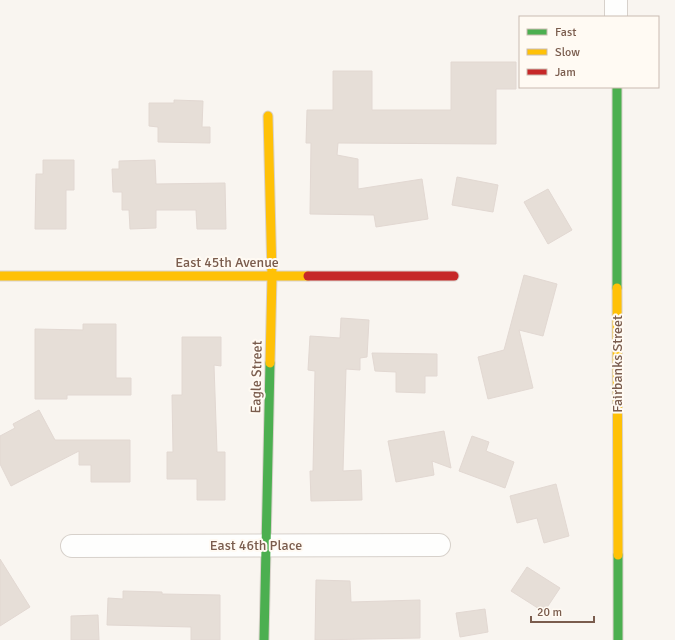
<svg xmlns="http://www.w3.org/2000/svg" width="675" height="640" font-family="Signika,sans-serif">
<rect width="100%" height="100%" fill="#f9f5f0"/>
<g fill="#e6ded7" stroke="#e2d8d2">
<polygon points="451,62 516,62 516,89 496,89 496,144 338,143 337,155 358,159 358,189 422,179 428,219 376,227 374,215 310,214 311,143 306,143 307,110 333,110 333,71 372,71 372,110 451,110"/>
<polygon points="174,100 203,101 202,127 210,127 210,143 158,142 158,127 149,126 149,103 174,103"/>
<polygon points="43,160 74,160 74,190 66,190 66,229 35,229 36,174 43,174"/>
<polygon points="155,160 156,184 225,183 226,229 197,229 196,210 156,210 156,228 130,229 129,210 122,210 122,192 113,192 112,169 119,169 119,161"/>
<polygon points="457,177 498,185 493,212 452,205"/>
<polygon points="548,189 572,230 548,244 524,202"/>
<polygon points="524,275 557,284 543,336 519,330 533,388 488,399 478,357 504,350"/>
<polygon points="341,318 369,320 367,357 360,358 360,370 346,369 343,471 361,470 362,500 311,501 310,471 313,471 315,371 308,370 310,336 340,338"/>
<polygon points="83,324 116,324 116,378 131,378 131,395 67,395 67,399 35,399 35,329 83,330"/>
<polygon points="182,337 221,337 221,366 214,365 217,452 225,452 225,500 197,500 197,479 167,479 167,452 173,452 172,395 182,395"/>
<polygon points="372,353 437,354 437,376 425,376 425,393 396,392 396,372 375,371"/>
<polygon points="39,410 55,440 130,440 130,482 91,482 91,465 79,465 79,451 11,486 0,464 0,436 15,428 13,424"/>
<polygon points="444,431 451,468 432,461 434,475 396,482 388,441"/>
<polygon points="472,436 489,442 486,451 514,462 505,488 459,471"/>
<polygon points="556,484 569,536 544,543 537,518 517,523 510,496"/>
<polygon points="0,559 30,607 0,626"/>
<polygon points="527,567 560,588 544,612 511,591"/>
<polygon points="316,580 350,581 351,602 420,600 420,638 315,640"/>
<polygon points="123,591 162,592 162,594 220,595 220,640 191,640 191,627 107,625 108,598 123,599"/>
<polygon points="485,609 488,632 460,637 456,613"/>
<polygon points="98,615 99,640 71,640 71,616"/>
</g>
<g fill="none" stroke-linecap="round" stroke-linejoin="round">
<defs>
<g id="street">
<polyline points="616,0 616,17"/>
<polyline points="72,546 439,545"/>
</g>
<g id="fast">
<polyline points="617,87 617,288"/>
<polyline points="618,555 618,640"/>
<polyline points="264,640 270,363"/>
</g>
<g id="slow">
<polyline points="268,116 272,276 270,363"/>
<polyline points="0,276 308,276"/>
<polyline points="617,288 618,555"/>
</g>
<polyline id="jam" points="308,276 454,276"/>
</defs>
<use href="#street" stroke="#d7d1cb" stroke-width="24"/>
<use href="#fast" stroke="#d9d2cb" stroke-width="11"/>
<use href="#slow" stroke="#d9d2cb" stroke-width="11"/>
<use href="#jam" stroke="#d9d2cb" stroke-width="11"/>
<use href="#street" stroke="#fefefd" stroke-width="22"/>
<use href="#fast" stroke="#4caf50" stroke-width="9"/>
<use href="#slow" stroke="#ffc107" stroke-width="9"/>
<use href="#jam" stroke="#c62828" stroke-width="9"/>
</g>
<g text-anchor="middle" stroke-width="4" stroke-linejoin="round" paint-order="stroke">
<g font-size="14" fill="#7a5c4d" stroke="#fffaf3">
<text x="227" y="267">East 45th Avenue</text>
<text transform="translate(617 364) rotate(-90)" y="5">Fairbanks Street</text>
<text transform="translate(256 377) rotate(-89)" y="5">Eagle Street</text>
<text x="256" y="550">East 46th Place</text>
</g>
</g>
<rect x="519" y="16" width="140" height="72" fill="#fffaf3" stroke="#cabbb1"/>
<rect x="527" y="29" width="20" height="6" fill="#4caf50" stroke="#cabbb1"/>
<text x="555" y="36" font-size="12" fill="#7a5c4d">Fast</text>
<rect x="527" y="49" width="20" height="6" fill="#ffc107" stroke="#cabbb1"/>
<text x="555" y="56" font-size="12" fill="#7a5c4d">Slow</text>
<rect x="527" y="69" width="20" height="6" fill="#c62828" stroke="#cabbb1"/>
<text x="555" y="76" font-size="12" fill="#7a5c4d">Jam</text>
<path d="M531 616v6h63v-6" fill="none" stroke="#7a5c4d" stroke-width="2"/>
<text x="537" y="616" font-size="12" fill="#7a5c4d" stroke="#fffaf3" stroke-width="3" paint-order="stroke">20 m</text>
</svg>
